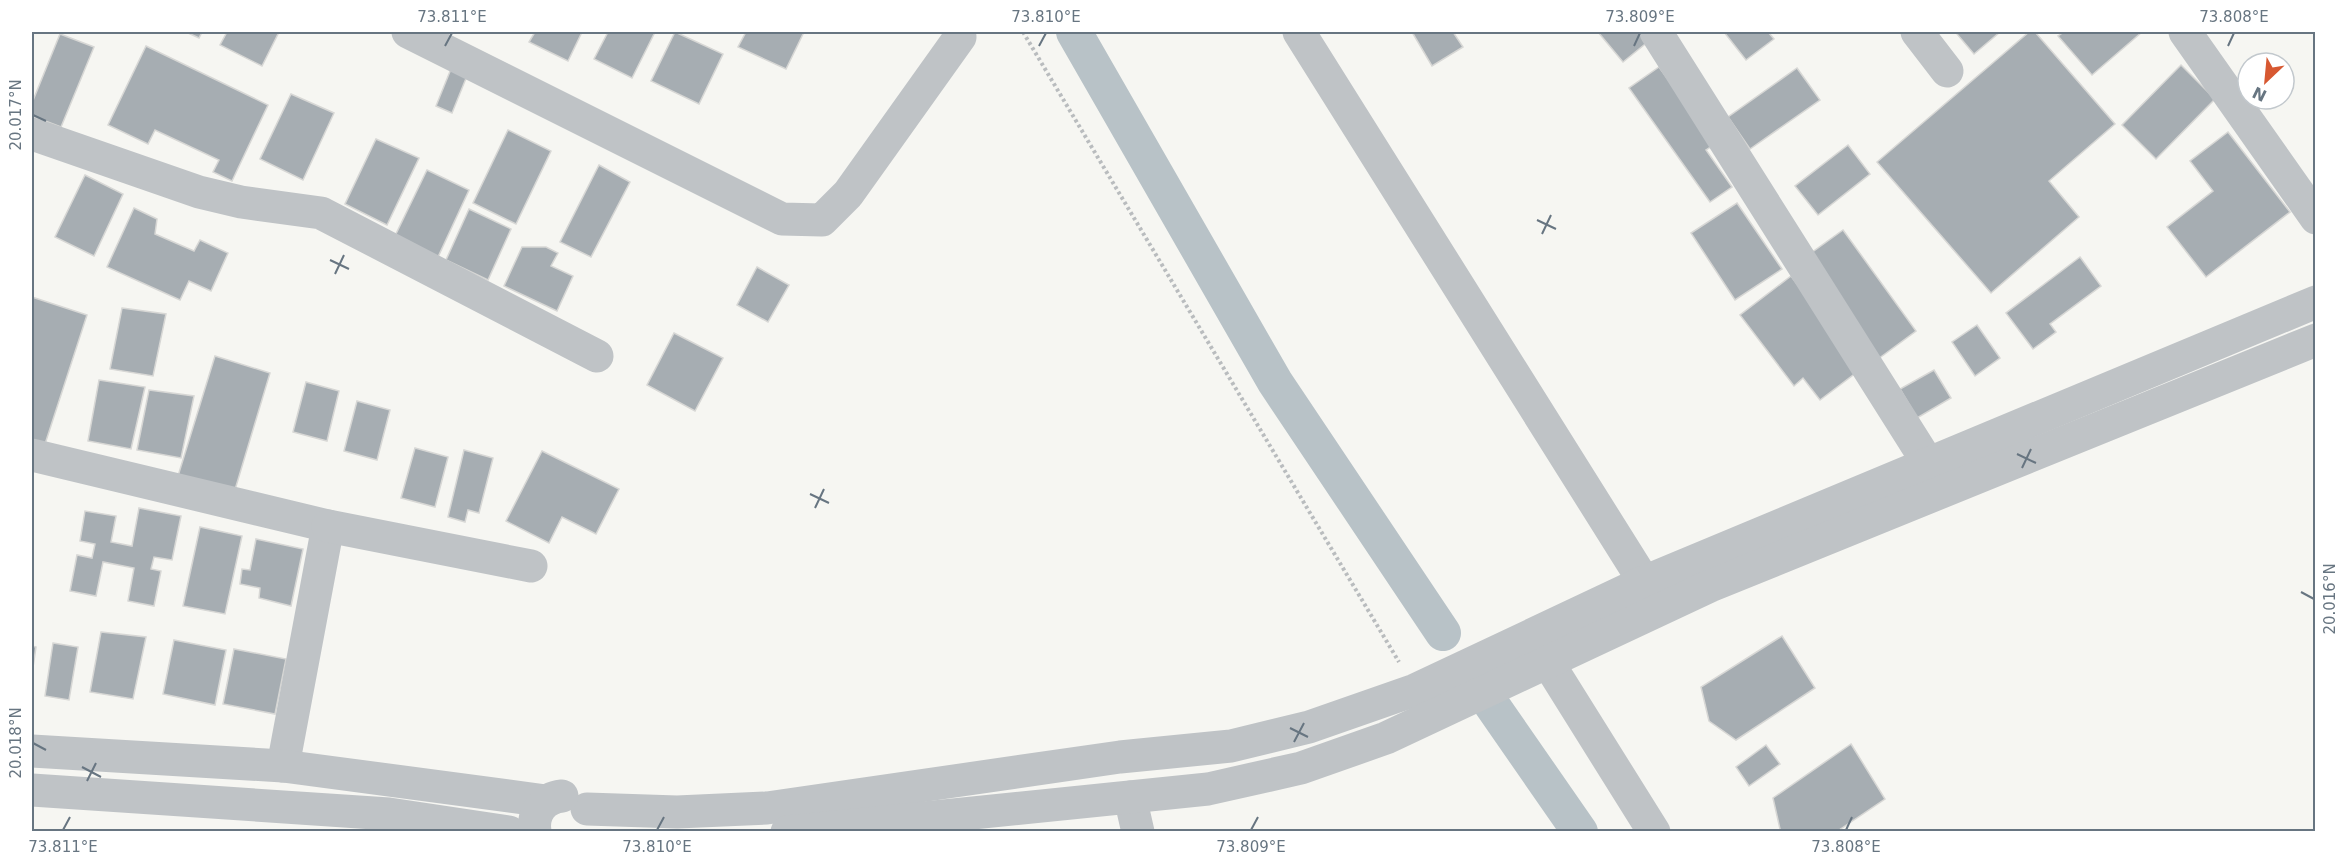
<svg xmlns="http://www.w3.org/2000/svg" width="2347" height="863" font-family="'DejaVu Sans',sans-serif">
<rect width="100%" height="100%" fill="#f6f6f2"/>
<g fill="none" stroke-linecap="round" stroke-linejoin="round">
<g stroke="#b8c2c7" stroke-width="36">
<polyline points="1074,32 1275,382 1443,633"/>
<polyline points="1487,698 1580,832"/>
</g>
</g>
<g fill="#a6adb2" stroke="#d7d7d5" stroke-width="1.5">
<polygon points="186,32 202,32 199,38"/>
<polygon points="227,32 279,32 262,66 220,45"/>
<polygon points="535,32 582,32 568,61 529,42"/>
<polygon points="608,32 655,32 632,78 594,59"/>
<polygon points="675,32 723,54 699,104 651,81"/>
<polygon points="746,32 804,32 786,69 738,47"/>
<polygon points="1412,32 1453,32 1463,47 1432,66"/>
<polygon points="1598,32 1650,32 1655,36 1623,62"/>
<polygon points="1724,32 1768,32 1774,39 1746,60"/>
<polygon points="1960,32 2000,32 1974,54 1957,34"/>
<polygon points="2029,32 2035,32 2115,124 2049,181 2079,217 1991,293 1877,162"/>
<polygon points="2064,32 2142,32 2092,75 2058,36"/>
<polygon points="60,34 94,47 61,127 32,116 32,103"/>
<polygon points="146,46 268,105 232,181 213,172 219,160 155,130 148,144 108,125"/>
<polygon points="453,64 469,71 452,113 436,106"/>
<polygon points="2181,65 2215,99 2156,159 2122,125"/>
<polygon points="1659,67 1715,144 1706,150 1732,187 1710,202 1629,88"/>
<polygon points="1797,68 1820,100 1750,149 1728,117"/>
<polygon points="291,94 334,113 303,180 260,159"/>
<polygon points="508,130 551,151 516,224 473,203"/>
<polygon points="2228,132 2290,212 2206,277 2167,227 2213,191 2190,161"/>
<polygon points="376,139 419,158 387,225 345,204"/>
<polygon points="1848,145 1870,174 1818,215 1795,186"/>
<polygon points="599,165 630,182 591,257 560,242"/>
<polygon points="427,170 469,190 438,257 395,236"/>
<polygon points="85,175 123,194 94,256 55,237"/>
<polygon points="1737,203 1782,269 1735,300 1691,233"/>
<polygon points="134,208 157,219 155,234 194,251 200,240 228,253 211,291 189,281 180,300 107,267"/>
<polygon points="469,209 511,229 488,280 446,260"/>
<polygon points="1843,230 1916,331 1878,359 1804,258"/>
<polygon points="522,247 546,247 558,253 551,266 573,276 557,311 504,286"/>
<polygon points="2080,257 2101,286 2050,324 2056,332 2033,349 2006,313"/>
<polygon points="757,267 789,285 768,322 737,305"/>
<polygon points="1791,276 1861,369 1820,400 1803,378 1794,386 1740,315"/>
<polygon points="32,297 87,315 45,444 32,440"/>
<polygon points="122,308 166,314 153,376 110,369"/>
<polygon points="1977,325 2000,358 1975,376 1952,342"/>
<polygon points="674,333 723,358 695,411 647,385"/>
<polygon points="215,356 270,373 234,493 178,476"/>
<polygon points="1934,370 1951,398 1917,418 1900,389"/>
<polygon points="99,380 145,387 131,449 88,441"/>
<polygon points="306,382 339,391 327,441 293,432"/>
<polygon points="149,390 194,396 181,458 137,450"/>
<polygon points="357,401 390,410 377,460 344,451"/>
<polygon points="415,448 448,457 435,507 401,498"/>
<polygon points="464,450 493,458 479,513 468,510 465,522 448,517"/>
<polygon points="542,451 619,489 596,534 562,517 549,543 506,521"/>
<polygon points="139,508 181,516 172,560 154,557 151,569 161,571 154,606 128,601 134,568 103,562 96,596 70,591 77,555 92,558 95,544 80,541 85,511 116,516 111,542 132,546"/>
<polygon points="200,527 242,536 225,614 183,606"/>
<polygon points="256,539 303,549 291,606 259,598 260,588 240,584 242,569 250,570"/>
<polygon points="101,632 146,637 133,699 90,692"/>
<polygon points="1782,636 1815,688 1736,740 1709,721 1701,687"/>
<polygon points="174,640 226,650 215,705 163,694"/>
<polygon points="53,643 78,647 69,700 45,696"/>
<polygon points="32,646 36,647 32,674"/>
<polygon points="234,649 286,659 275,714 223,704"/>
<polygon points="1851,744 1885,799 1836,832 1784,832 1780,829 1773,798"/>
<polygon points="1766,745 1780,764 1749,786 1736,767"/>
</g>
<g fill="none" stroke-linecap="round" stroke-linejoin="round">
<polyline stroke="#b9bcbe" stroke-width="4" stroke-dasharray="3 3" stroke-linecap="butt" points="1023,32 1399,662"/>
<g stroke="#bfc3c6" stroke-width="33">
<polyline points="408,32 782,219 822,220 848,194 960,37"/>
<polyline points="1299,32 1655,599"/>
<polyline points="1656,32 1928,463"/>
<polyline points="1917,32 1947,71"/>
<polyline points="2185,32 2316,218"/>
<polyline points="32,134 199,192 241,202 321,213 597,356"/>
<polyline points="32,455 328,526 283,766"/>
<polyline points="328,526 531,566"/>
<polyline points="1537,645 1654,832"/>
<polyline points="32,751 283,766 546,801"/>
<polyline points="32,790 389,814 509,832"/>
<polyline points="1130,797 1138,832"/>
<polyline points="587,809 677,812 767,808 1120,757 1231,746 1309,727 1415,690 1644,582 2316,302"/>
<path d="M535,832C532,812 544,798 562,796"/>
<polyline points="787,832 1208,789 1301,768 1386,738 1710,586 2316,340"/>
</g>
</g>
<path fill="none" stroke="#677581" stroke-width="2" d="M445,46L452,33M1039,46L1046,33M1634,46L1640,33M2228,46L2234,33M33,115L46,121M1537,220L1556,229M1542,234L1551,215M330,260L349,269M335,274L344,255M2017,454L2036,463M2022,468L2031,449M810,494L829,503M815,508L824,489M2301,592L2314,599M1290,728L1308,737M1294,742L1304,723M33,743L46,750M82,767L101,777M87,781L96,763M63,830L70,817M657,830L664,817M1251,830L1258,817M1846,830L1852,817"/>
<rect width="2347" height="863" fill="none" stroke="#ffffff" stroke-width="66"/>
<g transform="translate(2266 81) rotate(206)"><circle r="28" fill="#ffffff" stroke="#c2c8cd" stroke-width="1.5"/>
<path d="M0-4.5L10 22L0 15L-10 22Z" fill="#d75831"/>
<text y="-9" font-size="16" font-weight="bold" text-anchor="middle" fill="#677581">N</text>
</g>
<rect x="33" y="33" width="2281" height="797" fill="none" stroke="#677581" stroke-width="2"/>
<g font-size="15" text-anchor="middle" fill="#677581">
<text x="452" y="22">73.811°E</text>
<text x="1046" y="22">73.810°E</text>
<text x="1640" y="22">73.809°E</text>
<text x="2234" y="22">73.808°E</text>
<text transform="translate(16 115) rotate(-90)" y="5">20.017°N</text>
<text transform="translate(2330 599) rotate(-90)" y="5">20.016°N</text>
<text transform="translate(16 743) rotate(-90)" y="5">20.018°N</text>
<text x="63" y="852">73.811°E</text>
<text x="657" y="852">73.810°E</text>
<text x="1251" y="852">73.809°E</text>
<text x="1846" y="852">73.808°E</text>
</g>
</svg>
